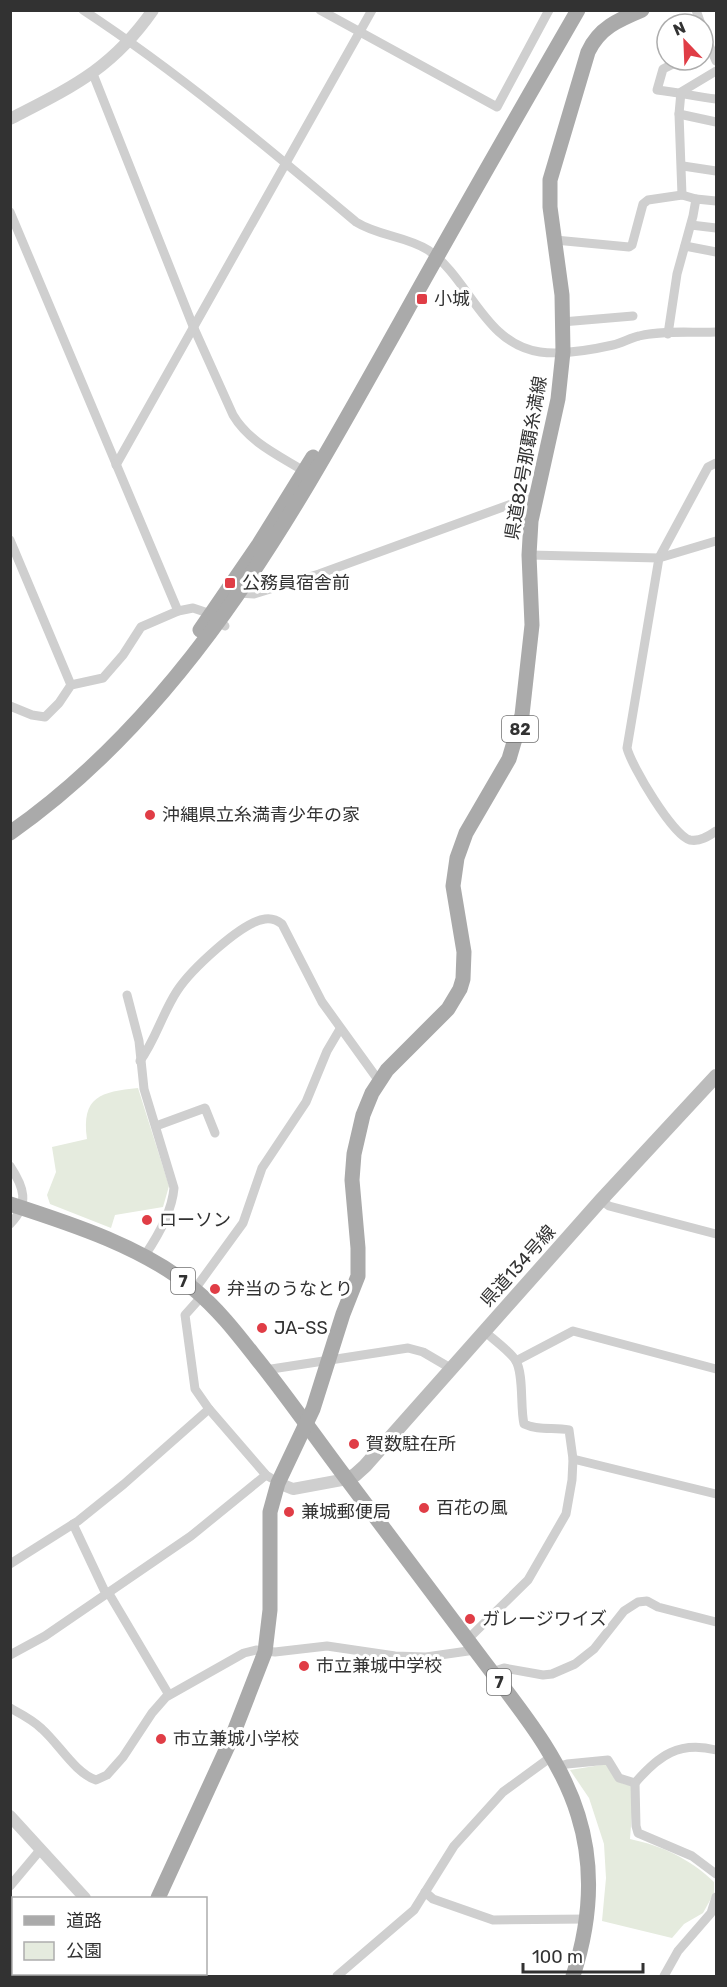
<svg xmlns="http://www.w3.org/2000/svg" width="727" height="1987" font-family="Rubik,'Noto Sans JP',sans-serif">
<rect width="100%" height="100%" fill="#fff"/>
<g fill="#e5ebde">
<path d="M138,1088L169,1186L163,1207L115,1215L111,1228L50,1204L47,1195L56,1172L52,1147L87,1139C81,1096 101,1092 138,1088Z"/>
<path d="M607,1764L623,1784L634,1785L630,1839C663,1846 690,1859 714,1882V1893L703,1913L684,1924L672,1938L602,1921L606,1878L604,1844L589,1798L570,1770Z"/>
</g>
<g fill="none" stroke-linecap="round" stroke-linejoin="round">
<g stroke="#cfcfcf" stroke-width="9">
<path d="M83,10C179,73 268,148 356,222C378,236 406,236 428,250C470,279 484,344 540,352C563,355 591,350 613,345C622,343 630,338 639,336C663,330 692,333 716,332"/>
<polyline points="320,10 497,107 549,10"/>
<polyline points="696,10 701,24"/>
<polyline points="703,31 716,61"/>
<path d="M677,62L663,69L657,90C678,92 696,97 716,99"/>
<path d="M93,74L193,326L233,415C249,442 278,455 304,471"/>
<polyline points="679,114 716,122"/>
<polyline points="683,166 716,171"/>
<polyline points="682,195 679,114 681,92 716,71"/>
<polyline points="10,212 178,611"/>
<polyline points="691,225 716,228"/>
<polyline points="555,240 629,247 632,245 643,204 648,200 682,195 696,199"/>
<polyline points="685,246 716,252"/>
<polyline points="562,322 633,316"/>
<polyline points="668,334 677,274 693,216 696,199 716,201"/>
<path d="M716,463L708,467L659,558L627,748C631,765 673,836 690,840C700,842 709,836 716,831"/>
<polyline points="116,465 372,10"/>
<polyline points="10,540 71,685"/>
<polyline points="529,555 659,558 716,541"/>
<polyline points="239,593 254,594 319,574 536,495"/>
<polyline points="10,706 32,715 45,717 59,703 71,685 103,678 123,655 141,627 178,611 193,608 205,612 225,626"/>
<path d="M127,995L139,1041L144,1089L174,1188C172,1211 158,1236 145,1255"/>
<path d="M140,1061C156,1039 162,1014 177,991C190,971 241,922 265,919C272,918 277,920 282,924L322,1002L379,1081"/>
<polyline points="156,1126 205,1108 215,1133"/>
<path d="M10,1166C24,1187 30,1204 10,1224"/>
<polyline points="601,1200 609,1206 716,1234"/>
<polyline points="195,1289 243,1223 262,1168 306,1102 327,1051 340,1029"/>
<polyline points="202,1296 185,1315 195,1389 209,1409 266,1475 271,1478"/>
<polyline points="516,1361 573,1331 716,1369"/>
<polyline points="265,1370 408,1348 423,1352 452,1369"/>
<polyline points="573,1459 716,1494"/>
<polyline points="73,1524 106,1594"/>
<polyline points="10,1564 78,1521 124,1484 209,1409"/>
<polyline points="108,1592 169,1695"/>
<path d="M468,1639L528,1580L566,1514L572,1480L573,1459L569,1430C553,1427 539,1431 524,1424C520,1407 524,1375 516,1361C511,1352 493,1339 484,1331"/>
<polyline points="10,1655 45,1636 191,1536 266,1475"/>
<polyline points="492,1672 504,1668 543,1675 552,1674 575,1664 594,1649 624,1611 638,1602 647,1601 658,1607 716,1622"/>
<path d="M10,1708C21,1714 33,1720 42,1729C59,1744 75,1773 96,1780L107,1775L123,1757L152,1713L166,1697L244,1653L256,1650L275,1652L327,1646L395,1656L426,1657L475,1650"/>
<path d="M557,1767L567,1764L608,1760L619,1778L635,1783C659,1755 679,1741 716,1750"/>
<polyline points="635,1783 636,1826 638,1833 692,1856 716,1874"/>
<polyline points="10,1886 41,1849"/>
<polyline points="425,1892 433,1899 493,1920 587,1919"/>
<polyline points="337,1976 414,1910 454,1846 503,1792 551,1757"/>
<polyline points="664,1976 678,1951 711,1913 716,1897"/>
</g>
<g stroke="#cfcfcf" stroke-width="12">
<path d="M10,119C72,87 112,69 153,10"/>
<polyline points="278,1483 293,1489 347,1479"/>
<polyline points="10,1816 85,1898"/>
<polyline points="181,1974 189,1976"/>
</g>
<polyline stroke="#bcbcbc" stroke-width="14" points="347,1479 355,1475 365,1466 601,1200 716,1076"/>
<g stroke="#aaa" stroke-width="15">
<polyline points="200,630 259,544 313,457"/>
<path d="M10,833C190,707 295,510 400,323C458,218 518,114 578,10"/>
<path d="M10,1204C72,1224 146,1248 195,1290C219,1310 238,1335 257,1359C289,1399 318,1441 349,1482C393,1541 438,1600 482,1659C518,1707 560,1756 578,1815C595,1869 590,1924 573,1976"/>
<path d="M158,1898L232,1737L265,1652L270,1610V1512L278,1483L313,1409L343,1314L358,1276V1248L352,1180L354,1154L363,1115L372,1093L387,1070L448,1009L460,989L463,979L464,952L453,886L457,858L466,833L509,759L522,715L532,625L529,555L531,521L558,399L563,352L562,295L550,207V180L588,52C599,28 618,20 642,10"/>
<polyline points="125,1976 126,1974"/>
</g>
</g>
<g fill="#e03d46" stroke="#fff" stroke-width="2">
<rect x="416" y="293" width="12" height="12" rx="3"/>
<rect x="224" y="577" width="12" height="12" rx="3"/>
<circle cx="150" cy="815" r="6"/>
<circle cx="147" cy="1220" r="6"/>
<circle cx="215" cy="1289" r="6"/>
<circle cx="262" cy="1328" r="6"/>
<circle cx="354" cy="1444" r="6"/>
<circle cx="424" cy="1508" r="6"/>
<circle cx="289" cy="1512" r="6"/>
<circle cx="470" cy="1619" r="6"/>
<circle cx="304" cy="1666" r="6"/>
<circle cx="161" cy="1739" r="6"/>
</g>
<g text-anchor="middle" stroke-width="6" stroke-linejoin="round" paint-order="stroke">
<g fill="#fff" stroke="#707070" stroke-width="1.5">
<rect x="502" y="716" width="36" height="26" rx="4.5"/>
<rect x="171" y="1268" width="24" height="26" rx="4.5"/>
<rect x="487" y="1669" width="24" height="26" rx="4.5"/>
</g>
<g font-size="16" font-weight="bold" fill="#323232">
<text x="520" y="735">82</text>
<text x="183" y="1287">7</text>
<text x="499" y="1688">7</text>
</g>
<g font-size="18" fill="#323232" stroke="#fff" text-anchor="start">
<text x="434" y="305">小城</text>
<text x="242" y="589">公務員宿舎前</text>
<text x="162" y="821">沖縄県立糸満青少年の家</text>
<text x="159" y="1226">ローソン</text>
<text x="227" y="1295">弁当のうなとり</text>
<text x="274" y="1334">JA-SS</text>
<text x="366" y="1450">賀数駐在所</text>
<text x="436" y="1514">百花の風</text>
<text x="301" y="1518">兼城郵便局</text>
<text x="482" y="1625">ガレージワイズ</text>
<text x="316" y="1672">市立兼城中学校</text>
<text x="173" y="1745">市立兼城小学校</text>
</g>
<g font-size="18" fill="#323232" stroke="#fff">
<text transform="translate(526 458) rotate(-80)" y="6">県道82号那覇糸満線</text>
<text transform="translate(518 1266) rotate(-48)" y="6">県道134号線</text>
</g>
</g>
<rect width="727" height="1987" fill="none" stroke="#323232" stroke-width="24"/>
<rect x="12" y="1897" width="195" height="78" fill="#ffffff" stroke="#adadad" stroke-width="1.5"/>
<rect x="24" y="1916" width="30" height="9" fill="#aaaaaa" stroke="#adadad" stroke-width="1.5"/>
<text x="66" y="1927" font-size="18" fill="#323232">道路</text>
<rect x="24" y="1942" width="30" height="18" fill="#e5ebde" stroke="#adadad" stroke-width="1.5"/>
<text x="66" y="1957" font-size="18" fill="#323232">公園</text>
<g transform="translate(685 42) rotate(337)"><circle r="28" fill="#ffffff" stroke="#adadad" stroke-width="1.5"/>
<path d="M0-4.5L10 22L0 15L-10 22Z" fill="#e03d46"/>
<text y="-9" font-size="16" font-weight="bold" text-anchor="middle" fill="#323232">N</text>
</g>
<path d="M523 1963v9h120v-9" fill="none" stroke="#323232" stroke-width="3"/>
<text x="532" y="1963" font-size="18" fill="#323232" stroke="#ffffff" stroke-width="4.5" paint-order="stroke">100 m</text>
</svg>
